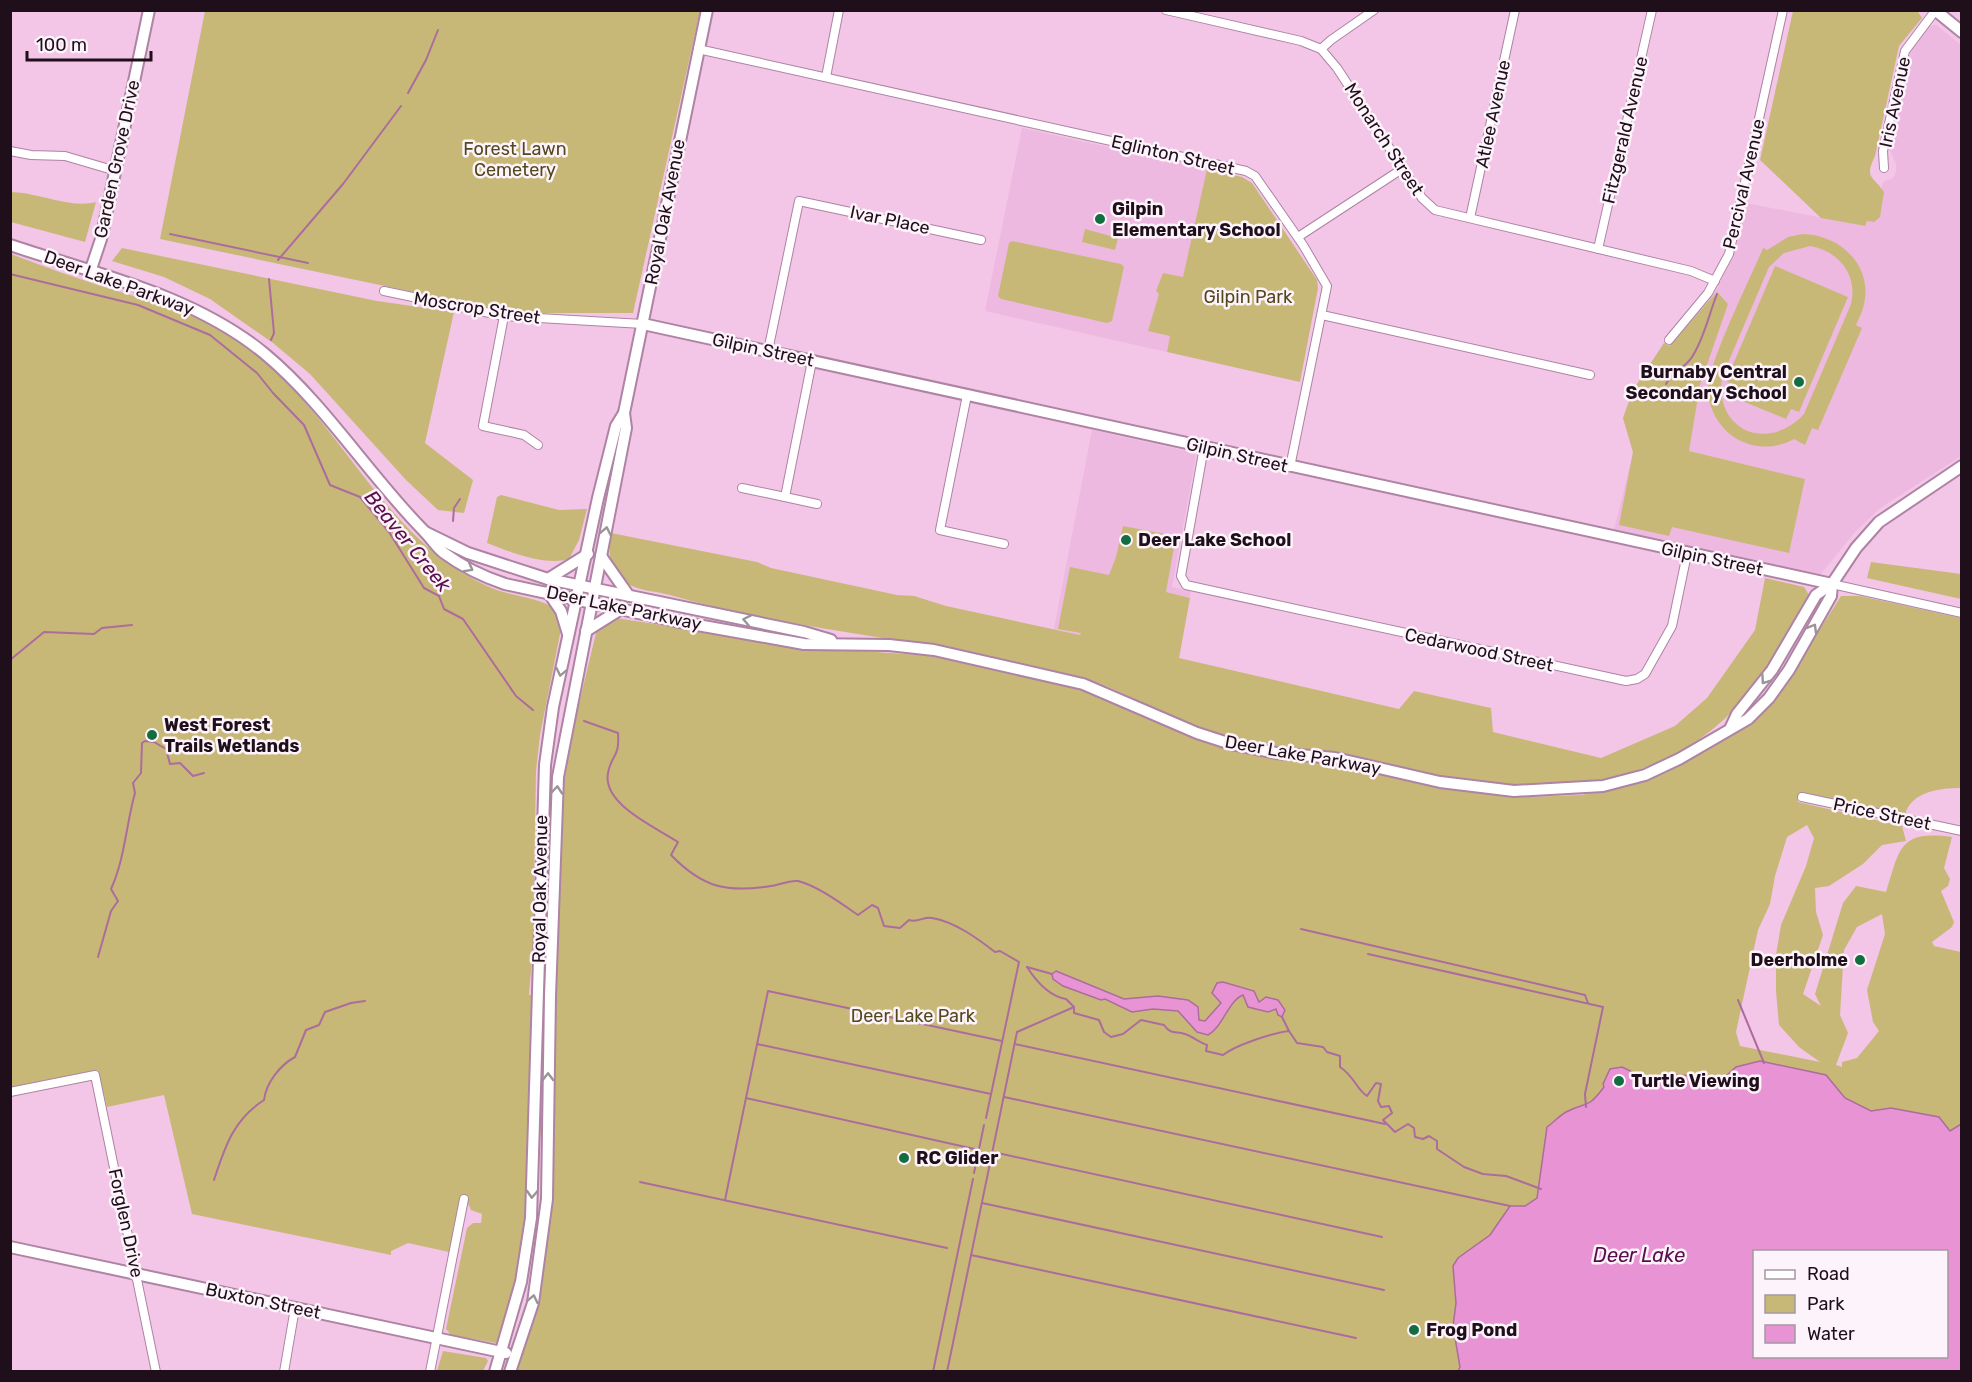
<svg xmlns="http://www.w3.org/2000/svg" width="1972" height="1382" font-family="Rubik,sans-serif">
<rect width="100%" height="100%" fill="#f3c5e7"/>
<g fill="#edb9e0">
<polygon points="1936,25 1961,45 1961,456 1879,509 1855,532 1820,575 1614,530 1633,453 1623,418 1633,390 1664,343 1669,346 1717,289 1736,248 1746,203 1864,226 1867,221 1874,222 1883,182 1893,178 1896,172 1896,164 1889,148 1908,59 1915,44 1930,26"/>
<polygon points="1022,128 1207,169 1167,352 985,311"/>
<polygon points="1092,430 1191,452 1196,456 1172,587 1191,591 1179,658 1054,629"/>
</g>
<g fill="#c8b878" fill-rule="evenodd">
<path d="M1917,10L1922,18L1899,46L1875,156C1864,179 1873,175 1884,192L1880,217L1874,222L1867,221L1865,226L1821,218L1760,160L1793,11Z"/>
<polygon points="205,11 700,11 633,313 529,313 500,310 160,239"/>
<polygon points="1207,169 1242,177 1252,183 1317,280 1318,288 1300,382 1167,352 1170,336 1148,331 1159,294 1156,291 1163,273 1183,277"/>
<path d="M10,192C38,192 69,209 96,202L85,242L11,222Z"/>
<polygon points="1085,229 1118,238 1115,250 1082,242"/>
<path d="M1802,234C1839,234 1873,265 1864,304C1863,311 1859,318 1856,325L1862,328L1818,430L1812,428L1805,445L1794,439C1776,449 1755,449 1737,439C1720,429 1708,409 1708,389C1708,363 1751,277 1763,248L1767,250L1788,237ZM1810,246C1839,251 1858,275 1851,304L1804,414C1768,453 1714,431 1722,377L1769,267L1784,253Z"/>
<polygon points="1012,241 1121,264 1124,267 1112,321 1107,323 1001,299 998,296 1009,243"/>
<polygon points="122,248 377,301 454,312 425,443 473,480 464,513 438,510 406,480 310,374 273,343 210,299 164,277 112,261"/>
<path d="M11,254C40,265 70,276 101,286C145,300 187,310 227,334C317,388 357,489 436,554C453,568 473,580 494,589C508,595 545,599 554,609C558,614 561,623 561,629L540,735L536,771L533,945L529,995H556L560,806L565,762L596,633L598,628L616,618L802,647L934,656L1085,691L1195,739L1237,752L1328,764L1460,791L1528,797L1582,795L1640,783L1667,772L1725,738L1744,724L1785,684L1841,596H1860L1961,618V788C1941,788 1911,791 1905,815L1803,794L1801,800H1798V802L1902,826L1906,841L1882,845L1863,864L1829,886L1815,888L1816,912L1823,935L1803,994L1821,1006L1815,994L1843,903L1856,886L1886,892C1900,848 1899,830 1952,837L1944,868L1950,879L1948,886L1941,891L1954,922L1952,927L1932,942L1934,946L1961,952V1371H515L540,1284L546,1255L553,1136L530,1135C527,1197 525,1258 506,1318C504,1326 502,1337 496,1343L451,1335L446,1329L467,1228L473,1223H481L482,1214L471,1210L466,1199H461L449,1252L408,1243L391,1251V1255L192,1214L164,1095L107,1107L98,1070L11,1087ZM1807,825L1814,838L1806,866L1781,925L1776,955V991L1779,1025L1799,1047L1820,1062L1740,1046L1736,1032L1758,930L1770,904L1775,876L1787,837ZM1882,914L1885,934L1867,990L1873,1022L1879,1031L1857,1058L1842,1062V1067L1836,1065L1848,1033L1840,1015L1844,950L1857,927ZM1754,1252H1946V1356H1754Z"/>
<polygon points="1775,266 1848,297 1799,412 1791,409 1786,419 1730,396 1735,385 1726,381"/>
<polygon points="1717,292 1728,304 1700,385 1689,451 1805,479 1789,553 1672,527 1669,536 1619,525 1633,452 1623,418 1633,390 1664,343 1669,346"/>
<path d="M501,495L559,510L587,509L579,540L569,559C545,566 510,552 487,543L497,497Z"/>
<path d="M1123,526L1176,536L1166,592L1190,598L1179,658L1399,709L1414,691L1491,708L1493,732L1601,758L1675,726L1707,698L1755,630L1765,578L1804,587L1809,595C1803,616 1774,656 1761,676C1695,774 1584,797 1472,781C1430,775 1388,763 1346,755C1304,746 1261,749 1219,736C1178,723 1141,700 1101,684C1072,673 1040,668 1009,661C897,636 781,628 670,595C656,591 637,591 625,582C608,569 608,552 611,533L757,562L771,568L897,595L914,596L946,606L1080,635L1081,633L1058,629L1070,567L1109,575L1116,557Z"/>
<polygon points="1871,562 1961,574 1961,599 1867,578"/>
<polygon points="443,1351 486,1358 488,1361 483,1371 437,1371"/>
</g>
<g fill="#e894d4" stroke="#ac6c9c" stroke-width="1.5" fill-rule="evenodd">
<path d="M1056,971L1124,999L1158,996L1188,1000L1198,1007L1199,1020L1205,1021L1221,1003L1212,993L1217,983L1223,982L1254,991L1259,1002L1266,997L1278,1000L1285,1010L1282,1017L1278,1015L1276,1009L1268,1012L1248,1007L1243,995C1228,1001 1223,1027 1208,1035L1197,1032L1178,1011L1153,1009L1132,1012L1105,999L1101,1000L1063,986L1053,979L1052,974Z"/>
<path d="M1760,1061L1826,1075L1845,1098L1871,1111L1891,1108L1939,1117L1950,1131L1961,1124V1371H1458L1460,1367L1453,1326L1456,1303L1453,1266L1458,1258L1490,1235L1510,1206H1525L1537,1198L1547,1127C1553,1123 1559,1116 1566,1112C1587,1101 1587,1110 1604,1087L1603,1084L1610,1069L1622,1067L1647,1079L1661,1075L1726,1076L1736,1067ZM1754,1252H1946V1356H1754Z"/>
</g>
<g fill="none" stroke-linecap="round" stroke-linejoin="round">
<g stroke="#ac6c9c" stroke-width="2">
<polyline points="408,93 426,60 438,30"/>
<polyline points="170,234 308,263"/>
<polyline points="278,260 343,184 401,106"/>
<polyline points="10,274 138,305 210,335 257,373 273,393 304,425 330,485 360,497 389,532 424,588 439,596 444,609 463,619 516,696 533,710"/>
<polyline points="269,279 274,333 271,340"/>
<path d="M1666,384C1673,371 1685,368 1692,357C1704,339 1709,314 1717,294"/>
<polyline points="453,521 454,508 460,499"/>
<polyline points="439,596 444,586 442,574"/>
<polyline points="10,660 44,632 94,634 102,628 132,625"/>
<path d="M584,721L618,733C620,758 611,755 608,773C602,804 655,827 678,842L671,855C703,888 727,893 771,886C778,885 790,880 798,881C816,885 842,904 858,915L872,905L878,908L884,926L900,928L909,920C918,923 924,916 932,918C955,922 977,938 995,952L1000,951L1019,962L986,1118"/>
<polyline points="1301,929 1585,995 1588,1003"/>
<polyline points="1368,954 1603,1007 1585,1094 1586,1107"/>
<path d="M98,957L111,911L118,901L111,889C125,858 126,825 135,793L133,783L141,773L142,743L145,741L154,742L166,749L170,764L180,763L193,776L204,773"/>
<path d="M1027,967C1036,981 1048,996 1066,999L1074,1007V1013L1099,1020L1104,1032L1111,1037L1123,1034L1141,1020L1164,1025C1171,1035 1175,1031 1185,1034C1192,1036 1200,1043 1207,1045L1206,1051L1223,1055C1236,1045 1272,1033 1289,1031L1297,1043L1323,1047L1327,1052L1340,1056V1067C1354,1076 1357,1090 1367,1096L1376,1083L1381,1084L1378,1101L1381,1107L1389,1106L1392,1113L1383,1120L1395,1132L1408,1124L1414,1128L1415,1137L1423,1139L1429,1136L1437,1141V1149L1464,1167L1483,1174L1506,1176L1541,1189"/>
<polyline points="1027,967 1052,974"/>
<polyline points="1738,1000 1764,1063"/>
<polyline points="1282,1017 1289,1031"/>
<polyline points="757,1044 991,1094"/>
<polyline points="1015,1044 1385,1124"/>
<polyline points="1004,1097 1510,1206"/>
<polyline points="746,1098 979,1150"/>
<polyline points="993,1152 1382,1237"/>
<polyline points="974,1173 984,1125"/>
<path d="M214,1180C225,1147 233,1120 264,1100C266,1083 280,1065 295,1057L306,1030L319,1025L325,1012L351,1003L365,1001"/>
<polyline points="640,1182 947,1248"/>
<polyline points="725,1200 768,991 1002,1041"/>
<polyline points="982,1203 1384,1290"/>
<polyline points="971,1255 1356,1338"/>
<polyline points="933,1372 973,1179"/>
<polyline points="947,1372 1017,1032 1074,1007"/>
</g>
<defs>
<g id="street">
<polyline points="1166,10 1301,41 1321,49 1337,68 1422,198 1435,210 1691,271 1715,281"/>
<polyline points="698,49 1246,171 1255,176 1303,245 1327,286 1290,467"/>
<polyline points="1321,49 1331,40 1374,10"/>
<polyline points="826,77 839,10"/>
<polyline points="10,151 31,155 65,156 116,171"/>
<polyline points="1884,168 1883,151 1905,51 1935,11"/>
<polyline points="1470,218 1515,10"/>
<polyline points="1298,237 1402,169"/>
<polyline points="1598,249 1652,10"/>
<polyline points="384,291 504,316 643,324"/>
<polyline points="1322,315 1590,375"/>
<polyline points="504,316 483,426 524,435 538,445"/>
<polyline points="1669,340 1708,293 1729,254 1783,10"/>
<polyline points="768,351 799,201 981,240"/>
<polyline points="967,395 940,530 1004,544"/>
<polyline points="1204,447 1181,576 1186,585 1626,681 1637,679 1645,674 1672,626 1687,554"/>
<polyline points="742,488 785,497 812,361"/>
<polyline points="785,497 817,504"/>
<polyline points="1832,584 1962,613"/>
<polyline points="1802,797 1962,831"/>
<polyline points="10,1092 95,1075 156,1372"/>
<polyline points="284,1372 295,1308"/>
<polyline points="430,1372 464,1199"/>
</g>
<g id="secondary">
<polyline points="1935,10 1962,32"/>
<path d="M10,245C96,274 194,295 265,354C325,404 368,474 423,530C431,538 436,547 444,553C463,567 484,577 505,584L675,621L804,644L889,645L934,650L1083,684L1197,733L1231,744L1276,753L1335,758L1440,782L1514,791L1603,786L1645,775L1679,759L1748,719L1769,698L1789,670L1831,596L1832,584"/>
<polyline points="90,272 101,239 149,10"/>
<polyline points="643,324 1832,584"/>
<polyline points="425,532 468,553 548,579 804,632 831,640"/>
<polyline points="601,556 629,596"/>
<polyline points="548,579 588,554"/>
<polyline points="548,592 561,611 568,634"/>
<polyline points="586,631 621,609"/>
<polyline points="1731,727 1737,714 1772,670 1816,595 1832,584 1856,548 1879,522 1962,466"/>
<polyline points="10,1247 506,1353"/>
<polyline points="495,1372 521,1282 531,1218 545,765 553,707 598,498 616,426 624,413"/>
<polyline points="510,1372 533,1303 547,1199 550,996 558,777 626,428 624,413 707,10"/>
</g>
</defs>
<use href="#street" stroke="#ae83a3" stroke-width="10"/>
<use href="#secondary" stroke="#ae83a3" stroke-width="14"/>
<use href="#street" stroke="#fff" stroke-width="8"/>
<use href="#secondary" stroke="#fff" stroke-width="10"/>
</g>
<defs><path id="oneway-chevron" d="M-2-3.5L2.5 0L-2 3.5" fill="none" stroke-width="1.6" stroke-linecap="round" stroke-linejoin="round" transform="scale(1.5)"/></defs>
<g stroke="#9a9398">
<use href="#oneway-chevron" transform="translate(606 531) rotate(-79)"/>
<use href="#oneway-chevron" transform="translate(469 568) rotate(29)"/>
<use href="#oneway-chevron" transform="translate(747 620) rotate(-169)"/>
<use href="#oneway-chevron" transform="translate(1813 628) rotate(-60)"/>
<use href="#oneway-chevron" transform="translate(561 672) rotate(102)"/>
<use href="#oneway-chevron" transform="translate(1765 680) rotate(125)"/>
<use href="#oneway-chevron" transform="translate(557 790) rotate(-85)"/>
<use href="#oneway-chevron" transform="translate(548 1077) rotate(-89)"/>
<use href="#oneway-chevron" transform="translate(532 1194) rotate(93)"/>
<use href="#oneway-chevron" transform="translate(533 1299) rotate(-78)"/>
</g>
<g fill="#126d40" stroke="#fdf3fa" stroke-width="2">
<circle cx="1100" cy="219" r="6"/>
<circle cx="1799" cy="382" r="6"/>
<circle cx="1126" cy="540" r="6"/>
<circle cx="152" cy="735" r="6"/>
<circle cx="1860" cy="960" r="6"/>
<circle cx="1619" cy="1081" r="6"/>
<circle cx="904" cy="1158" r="6"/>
<circle cx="1414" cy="1330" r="6"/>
</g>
<g text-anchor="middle" stroke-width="5" stroke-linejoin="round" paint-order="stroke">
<g font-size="18" fill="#1f0f1b" stroke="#fdf3fa">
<text transform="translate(1895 102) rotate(-78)" y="6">Iris Avenue</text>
<text transform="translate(1493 114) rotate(-78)" y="6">Atlee Avenue</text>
<text transform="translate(1625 130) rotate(-77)" y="6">Fitzgerald Avenue</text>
<text transform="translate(1384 139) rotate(57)" y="6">Monarch Street</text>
<text transform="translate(1173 155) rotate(13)" y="6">Eglinton Street</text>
<text transform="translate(117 159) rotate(-78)" y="6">Garden Grove Drive</text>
<text transform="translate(1744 184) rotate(-77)" y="6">Percival Avenue</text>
<text transform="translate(665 212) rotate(-79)" y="6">Royal Oak Avenue</text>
<text transform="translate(890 220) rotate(12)" y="6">Ivar Place</text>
<text transform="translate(119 283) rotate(20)" y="6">Deer Lake Parkway</text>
<text transform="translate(477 308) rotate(9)" y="6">Moscrop Street</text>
<text transform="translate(763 350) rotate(12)" y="6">Gilpin Street</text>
<text transform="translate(1237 455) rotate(13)" y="6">Gilpin Street</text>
<text transform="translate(1712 559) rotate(12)" y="6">Gilpin Street</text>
<text transform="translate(624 608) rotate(12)" y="6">Deer Lake Parkway</text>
<text transform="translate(1479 650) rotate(12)" y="6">Cedarwood Street</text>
<text transform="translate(1303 755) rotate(10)" y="6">Deer Lake Parkway</text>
<text transform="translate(1882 814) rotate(12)" y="6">Price Street</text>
<text transform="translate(540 889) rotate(-89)" y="6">Royal Oak Avenue</text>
<text transform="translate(126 1223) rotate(78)" y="6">Forglen Drive</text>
<text transform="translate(263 1301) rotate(12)" y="6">Buxton Street</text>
</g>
<g font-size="18" fill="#53481c" stroke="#fdf3fa">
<text x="515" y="155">Forest Lawn<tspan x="515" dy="21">Cemetery</tspan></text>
<text x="1248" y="303">Gilpin Park</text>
<text x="913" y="1022">Deer Lake Park</text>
</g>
<g font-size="18" font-weight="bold" fill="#1f0f1b" stroke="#fdf3fa" text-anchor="start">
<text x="1112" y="215">Gilpin<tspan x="1112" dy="21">Elementary School</tspan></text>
<text x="1787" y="378" text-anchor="end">Burnaby Central<tspan x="1787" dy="21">Secondary School</tspan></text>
<text x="1138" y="546">Deer Lake School</text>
<text x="164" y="731">West Forest<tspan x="164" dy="21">Trails Wetlands</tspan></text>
<text x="1848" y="966" text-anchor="end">Deerholme</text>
<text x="1631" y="1087">Turtle Viewing</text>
<text x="916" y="1164">RC Glider</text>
<text x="1426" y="1336">Frog Pond</text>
</g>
<g font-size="20" font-style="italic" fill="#590e4c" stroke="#fdf3fa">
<text transform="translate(408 541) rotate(51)" y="7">Beaver Creek</text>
<text x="1639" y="1262">Deer Lake</text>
</g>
</g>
<rect width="1972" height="1382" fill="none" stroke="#1f0f1b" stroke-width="24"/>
<rect x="1753" y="1250" width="195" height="108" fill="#fdf3fa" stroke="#a498a1" stroke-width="1.5"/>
<rect x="1765" y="1270" width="30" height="9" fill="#ffffff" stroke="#a498a1" stroke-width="1.5"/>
<text x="1807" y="1280" font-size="18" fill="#1f0f1b">Road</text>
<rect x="1765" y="1295" width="30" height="18" fill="#c8b878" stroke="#a498a1" stroke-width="1.5"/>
<text x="1807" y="1310" font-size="18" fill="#1f0f1b">Park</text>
<rect x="1765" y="1325" width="30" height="18" fill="#e894d4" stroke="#a498a1" stroke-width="1.5"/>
<text x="1807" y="1340" font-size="18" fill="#1f0f1b">Water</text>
<path d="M27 51v9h124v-9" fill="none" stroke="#1f0f1b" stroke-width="3"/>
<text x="36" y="51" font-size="18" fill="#1f0f1b" stroke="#fdf3fa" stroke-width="4.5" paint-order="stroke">100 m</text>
</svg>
